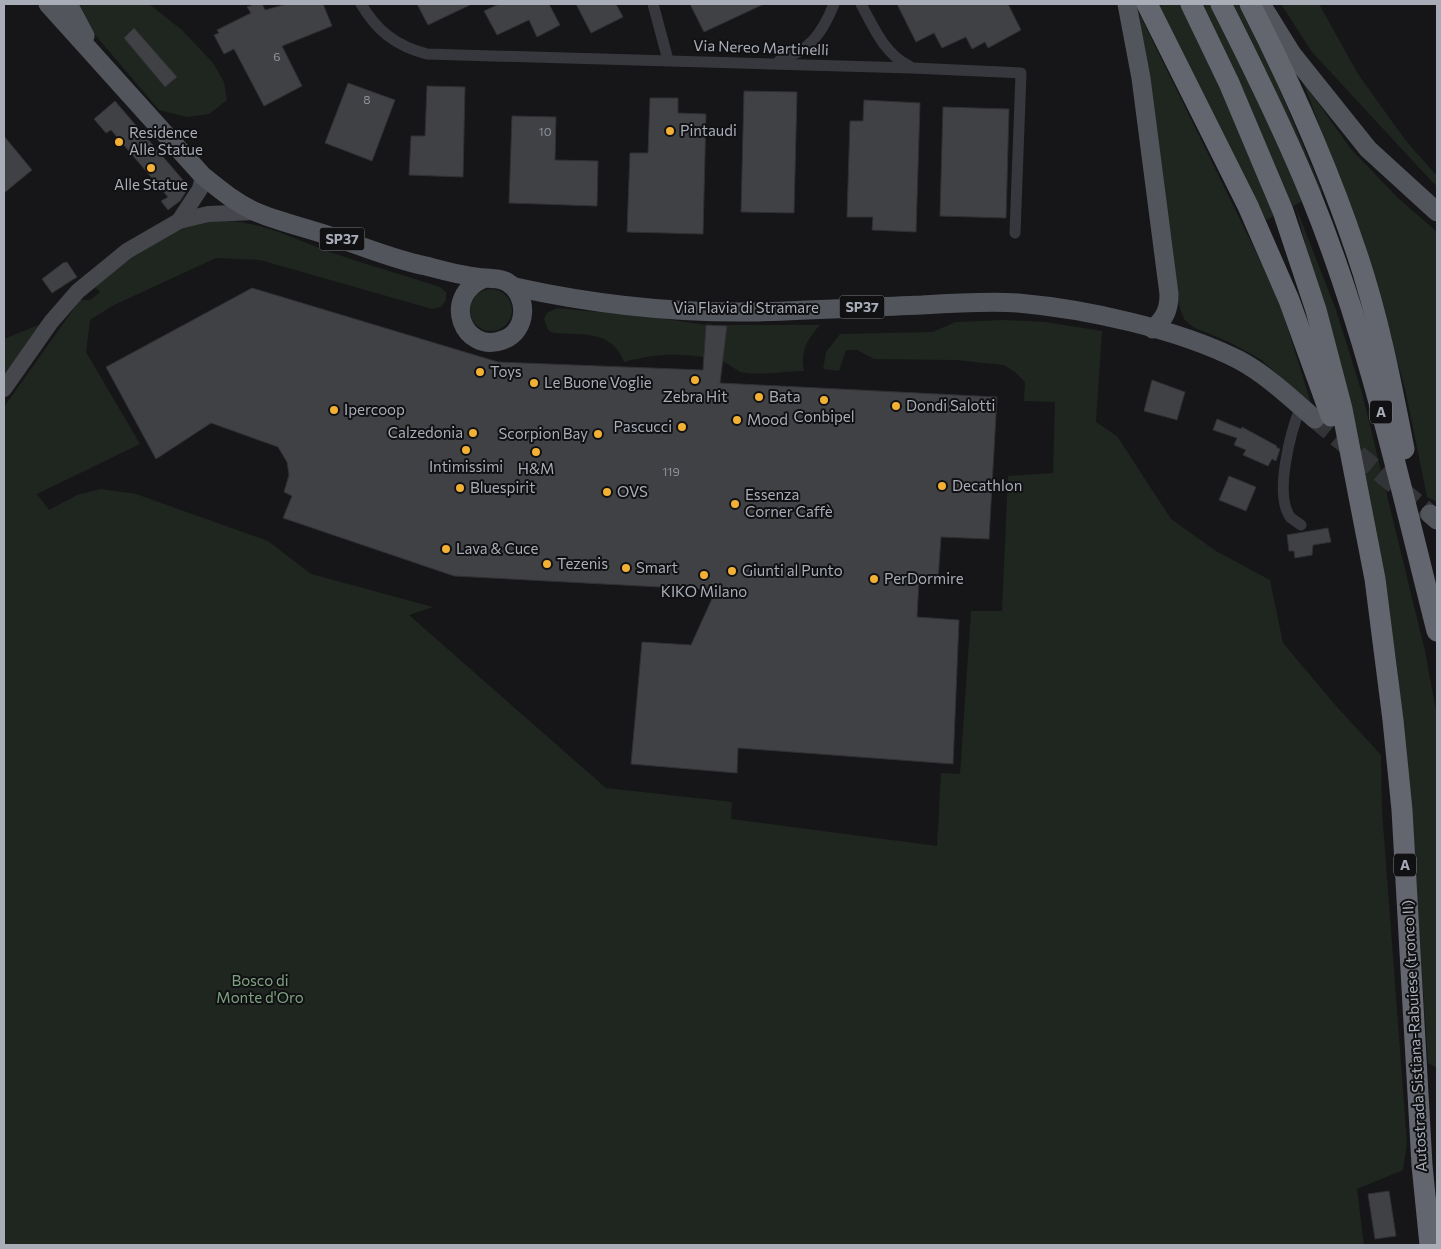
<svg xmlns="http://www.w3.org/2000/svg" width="1441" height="1249" font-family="Commissioner,sans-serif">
<rect width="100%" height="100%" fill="#161618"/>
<g fill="#1e261f">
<polygon points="77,4 149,4 182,30 213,63 224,82 227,100 209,114 187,117 159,110 91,30"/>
<polygon points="1156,4 1238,4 1274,76 1322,191 1295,205 1336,310 1362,393 1425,651 1437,716 1437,1068 1428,1063 1411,808 1397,664 1383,580 1344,391 1295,205 1266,220"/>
<polygon points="1281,4 1319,4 1358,74 1406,141 1437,176 1437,187 1312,52"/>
<polygon points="1139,13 1278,297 1311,403 1260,359 1229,342 1193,327 1184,319 1177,300"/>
<polygon points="1303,82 1351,149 1397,197 1437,232 1437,502 1427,497 1405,389 1365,247"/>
<path d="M228,221C266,223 296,240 330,252C367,265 404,275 440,287L446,292V300L441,307L432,309L260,260L216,258L112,306L90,320L86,352L140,444L37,494L49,510L77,495L101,489L136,494L268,541L311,574L433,607L409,615L606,788L732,802L731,819L937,846L941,773L960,774L971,611H1002L1008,476L1053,473L1055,402L1024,401L1025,382L1015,372L1004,365L955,360L874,359L857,350H846L839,371L823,369L826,352L840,334L932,332L956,322L1003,320L1045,322L1102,331L1096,422L1117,436L1171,519L1216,551L1270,580L1283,643L1337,707L1381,755L1382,811L1407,1143L1403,1170L1357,1189L1364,1245H4V407L80,300H90L100,292L95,287C119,268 155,237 182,227C197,221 213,221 228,221Z"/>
<circle cx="491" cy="310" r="21"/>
<path d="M557,308L659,318L706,325H820C807,339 800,352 804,371C790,371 753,376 741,372C734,369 728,363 721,361C690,352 655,353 624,362C612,330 583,335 554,333L548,330L544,319L547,313Z"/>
<polygon points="41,324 4,375 4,339"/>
</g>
<g fill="#404145" stroke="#303034">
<polygon points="255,4 262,4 265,10 287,4 323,4 332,26 282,46 302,86 264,106 234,49 224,54 214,35 219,33 217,30 251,13 247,7"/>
<polygon points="417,4 472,4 428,25"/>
<polygon points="499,4 549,4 560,25 537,37 529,20 497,35 484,11"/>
<polygon points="576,4 616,4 623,17 591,33"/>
<polygon points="690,4 764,4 704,32"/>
<polygon points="897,4 1008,4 1021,30 988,48 985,42 972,49 966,37 942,48 934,33 916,42"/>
<polygon points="134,28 177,77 165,87 124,38"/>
<polygon points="348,83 395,100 372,161 325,143"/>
<polygon points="427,86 465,87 463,177 409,175 411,136 425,136"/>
<polygon points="744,91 797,92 794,213 741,212"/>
<polygon points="650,98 678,98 678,113 706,114 703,234 627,232 630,153 648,153"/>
<polygon points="864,100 920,103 916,232 872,230 873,217 847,217 850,121 863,121"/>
<polygon points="115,101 189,187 180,201 168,210 161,201 168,197 111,130 106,133 94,119"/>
<polygon points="943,107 1009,109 1006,218 940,216"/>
<polygon points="512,116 556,117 555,160 598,161 597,206 509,203"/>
<polygon points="4,136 32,170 4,193"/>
<polygon points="67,262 77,277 52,293 42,279 63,263"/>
<polygon points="252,288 498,362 703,370 706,325 727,326 720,383 997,397 989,539 941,537 938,580 919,579 917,617 959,620 953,764 738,748 737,773 631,764 642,642 691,645 716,590 454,576 283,518 292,496 284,492 289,475 287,462 278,447 211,423 156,459 106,367"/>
<polygon points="1152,380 1185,392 1177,420 1144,411"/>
<polygon points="1217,419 1241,429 1242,427 1277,446 1276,447 1280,449 1276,461 1272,459 1268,466 1243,455 1246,450 1234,445 1237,438 1213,430"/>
<polygon points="1229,476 1256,487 1246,511 1219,500"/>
<polygon points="1328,528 1331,542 1313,545 1312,555 1295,558 1294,551 1289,551 1287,535"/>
<polygon points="1389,1191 1396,1236 1375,1239 1368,1194"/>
</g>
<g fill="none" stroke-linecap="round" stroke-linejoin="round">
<polyline stroke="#333438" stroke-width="19" stroke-dasharray="19 9" stroke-linecap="butt" points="1315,419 1430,514"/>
<g stroke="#37383d" stroke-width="11">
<path d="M361,4C377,31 396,46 427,54L912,68L1021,73L1015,233"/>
<polyline points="653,4 668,60"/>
<path d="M861,4C874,28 884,53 909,66"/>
<path d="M779,61C810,50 822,34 834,4"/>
<path d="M1301,525C1298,523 1294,520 1291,518C1273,496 1291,430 1301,406"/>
</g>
<g stroke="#45474d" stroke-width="16">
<polyline points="179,221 200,189 203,176"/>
<polyline points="4,389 51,322 78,291 127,251 179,221 208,214 256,212"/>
</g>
<g stroke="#53555c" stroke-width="19">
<path d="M48,4L203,176C219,189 236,203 256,212C282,223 312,229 339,239C368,248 396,260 426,266C445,271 466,277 486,278C493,279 500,278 507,282C529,295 528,331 503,340C463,355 440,296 485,278"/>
<polyline points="68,4 85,36"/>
<path d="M1127,4L1141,78L1169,294C1169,310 1165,318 1153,329"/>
<polyline points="1261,4 1292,54 1368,149 1437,212"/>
<path d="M515,287C592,304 672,313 751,312C808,311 865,307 922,305C954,303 986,301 1018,303C1086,309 1178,329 1239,360C1267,375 1292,399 1315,419"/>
<polyline points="1430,514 1437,520"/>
</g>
<g stroke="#63666e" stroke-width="21">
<polyline points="1147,4 1248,206 1289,300 1331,416"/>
<polyline points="1191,4 1229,83 1283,211 1316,310 1342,409 1375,579 1393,720 1402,810 1422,1165 1430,1245"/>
<path d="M1221,4C1253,67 1284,130 1311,196C1368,336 1400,485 1437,631"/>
<path d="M1250,4C1291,84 1327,165 1356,251C1378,315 1391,382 1404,449"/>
</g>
</g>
<g fill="#f2b134" stroke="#111113" stroke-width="2">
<circle cx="670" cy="131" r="5"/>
<circle cx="119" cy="142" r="5"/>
<circle cx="151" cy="168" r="5"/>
<circle cx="480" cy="372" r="5"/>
<circle cx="695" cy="380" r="5"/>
<circle cx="534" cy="383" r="5"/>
<circle cx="759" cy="397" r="5"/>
<circle cx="824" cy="400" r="5"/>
<circle cx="896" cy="406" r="5"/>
<circle cx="334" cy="410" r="5"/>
<circle cx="737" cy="420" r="5"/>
<circle cx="682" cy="427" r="5"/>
<circle cx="473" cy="433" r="5"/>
<circle cx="598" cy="434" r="5"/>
<circle cx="466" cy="450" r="5"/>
<circle cx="536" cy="452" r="5"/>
<circle cx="942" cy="486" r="5"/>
<circle cx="460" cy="488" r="5"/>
<circle cx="607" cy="492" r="5"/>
<circle cx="735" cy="504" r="5"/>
<circle cx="446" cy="549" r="5"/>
<circle cx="547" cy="564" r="5"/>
<circle cx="626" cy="568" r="5"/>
<circle cx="732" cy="571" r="5"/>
<circle cx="704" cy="575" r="5"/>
<circle cx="874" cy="579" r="5"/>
</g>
<g text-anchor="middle" stroke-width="4" stroke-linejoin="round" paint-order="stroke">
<g font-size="12" fill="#8e929b">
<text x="277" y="61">6</text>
<text x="367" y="104">8</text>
<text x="545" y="136">10</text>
<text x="671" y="476">119</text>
</g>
<g fill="#111113" stroke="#7b7e86" stroke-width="1">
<rect x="319.5" y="227.5" width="45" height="23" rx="4"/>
<rect x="839.5" y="295.5" width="45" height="23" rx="4"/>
<rect x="1370" y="400.5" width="22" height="23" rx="4"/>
<rect x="1394" y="853.5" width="22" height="23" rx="4"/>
</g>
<g font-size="14" font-weight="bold" fill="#a8adb8">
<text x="342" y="244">SP37</text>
<text x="862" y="312">SP37</text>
<text x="1381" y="417">A</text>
<text x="1405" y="870">A</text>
</g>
<g font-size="15" fill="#a8adb8" stroke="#111113">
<text transform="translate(761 48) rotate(2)" y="5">Via Nereo Martinelli</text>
<text x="746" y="313">Via Flavia di Stramare</text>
<text transform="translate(1415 1036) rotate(-93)" y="5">Autostrada Sistiana-Rabuiese (tronco II)</text>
</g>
<g font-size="15" fill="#a8adb8" stroke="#111113" text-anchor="start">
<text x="680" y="136">Pintaudi</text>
<text x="129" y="138">Residence<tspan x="129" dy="17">Alle Statue</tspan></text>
<text x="151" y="190" text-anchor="middle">Alle Statue</text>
<text x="490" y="377">Toys</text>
<text x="544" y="388">Le Buone Voglie</text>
<text x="695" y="402" text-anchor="middle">Zebra Hit</text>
<text x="769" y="402">Bata</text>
<text x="906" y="411">Dondi Salotti</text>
<text x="344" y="415">Ipercoop</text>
<text x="824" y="422" text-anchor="middle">Conbipel</text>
<text x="747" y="425">Mood</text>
<text x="672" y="432" text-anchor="end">Pascucci</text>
<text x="463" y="438" text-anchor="end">Calzedonia</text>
<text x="588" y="439" text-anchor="end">Scorpion Bay</text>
<text x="466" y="472" text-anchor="middle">Intimissimi</text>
<text x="536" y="474" text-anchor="middle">H&amp;M</text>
<text x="952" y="491">Decathlon</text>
<text x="470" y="493">Bluespirit</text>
<text x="617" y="497">OVS</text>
<text x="745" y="500">Essenza<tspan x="745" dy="17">Corner Caffè</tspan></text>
<text x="456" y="554">Lava &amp; Cuce</text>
<text x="557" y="569">Tezenis</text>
<text x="636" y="573">Smart</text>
<text x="742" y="576">Giunti al Punto</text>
<text x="884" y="584">PerDormire</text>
<text x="704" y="597" text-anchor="middle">KIKO Milano</text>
</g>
<g font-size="15" fill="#7fa381" stroke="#111113">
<text x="260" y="986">Bosco di<tspan x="260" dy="17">Monte d'Oro</tspan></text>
</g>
</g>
<rect width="1441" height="1249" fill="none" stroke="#a8adb8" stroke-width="10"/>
</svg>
